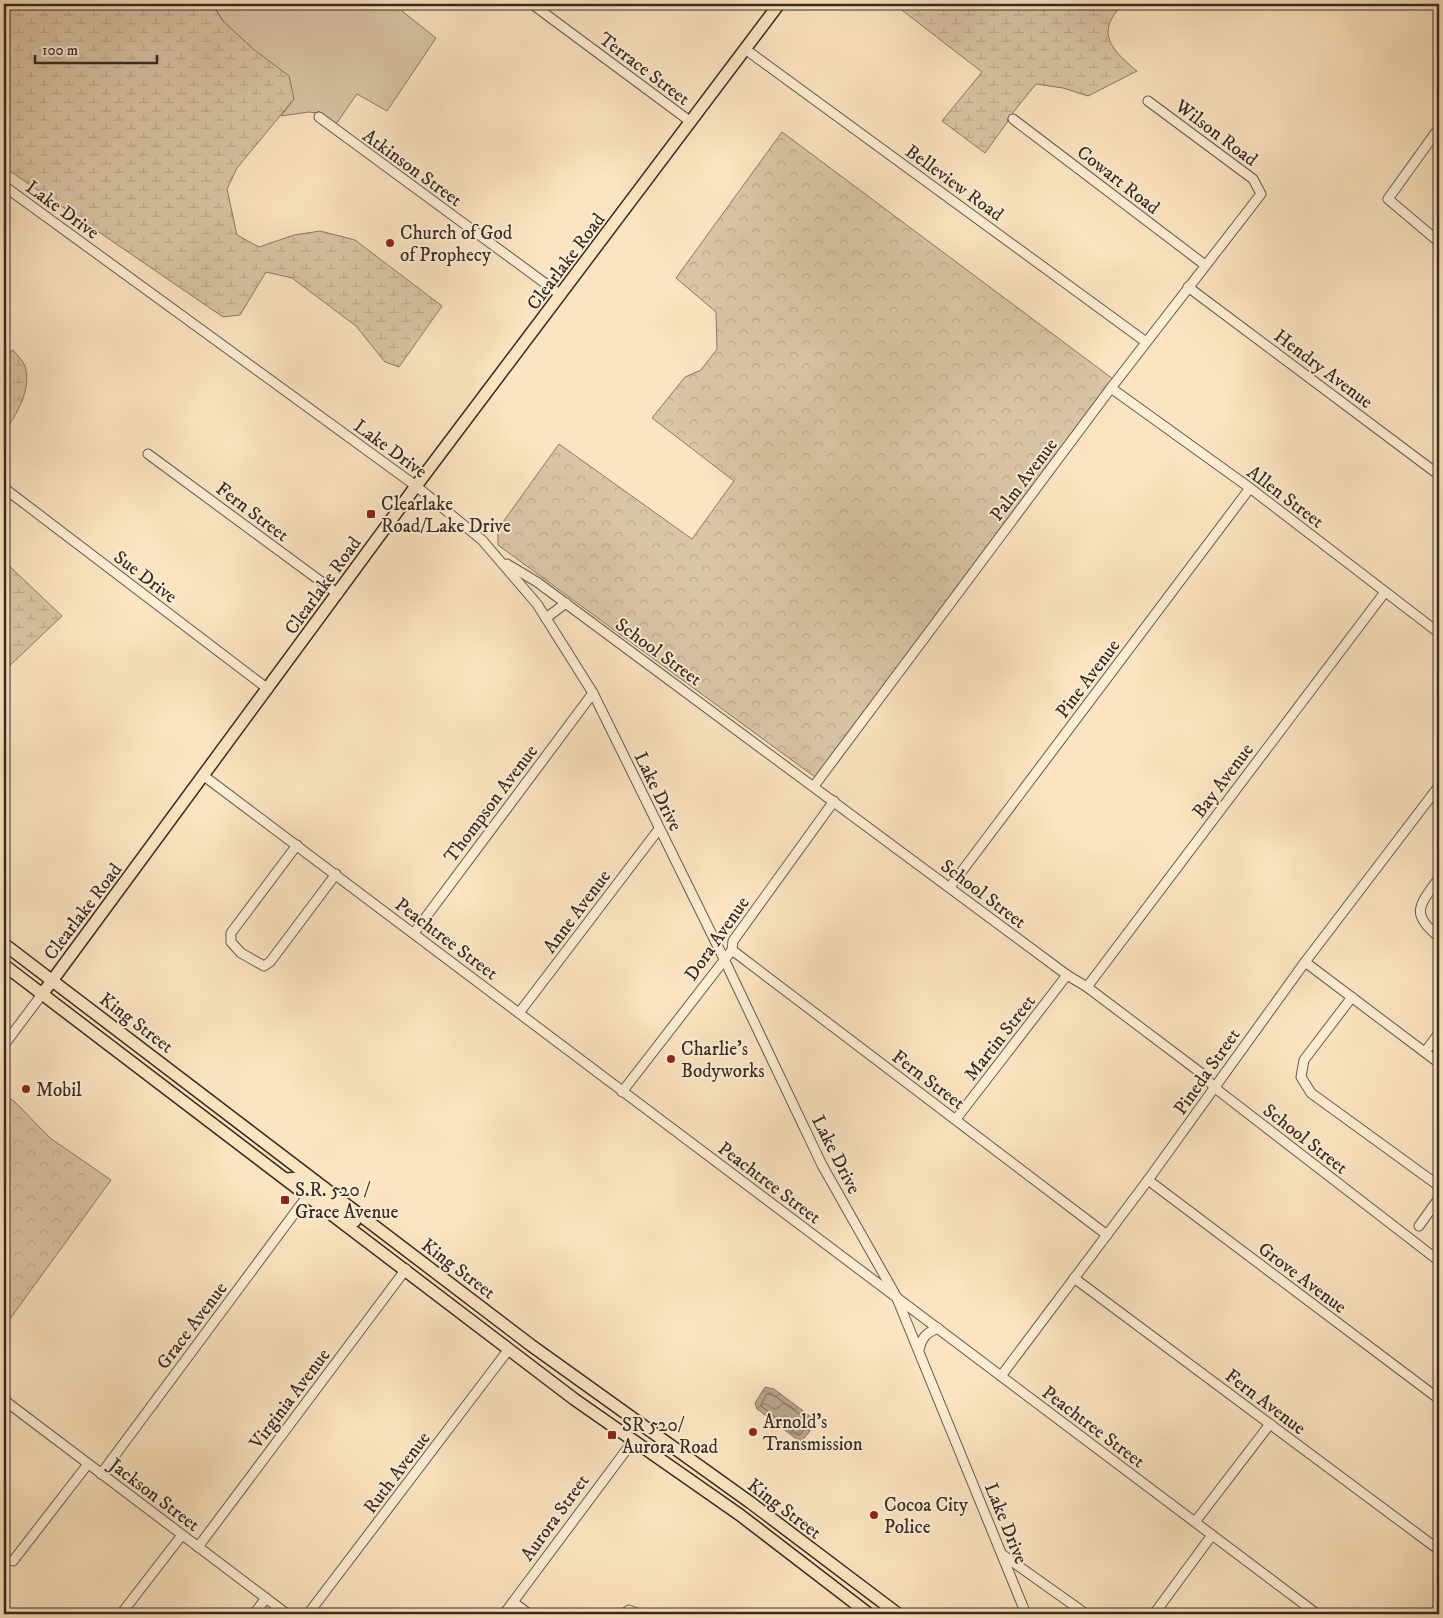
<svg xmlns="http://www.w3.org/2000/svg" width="1443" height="1618" font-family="'IM FELL DW Pica',serif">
<defs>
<pattern id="forest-crowns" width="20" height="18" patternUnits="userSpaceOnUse" patternTransform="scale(1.25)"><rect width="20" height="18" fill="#dac5a5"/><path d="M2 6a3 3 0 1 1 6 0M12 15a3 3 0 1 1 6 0" fill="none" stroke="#bca98e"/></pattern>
<pattern id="wetland-marsh" width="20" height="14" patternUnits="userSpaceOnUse" patternTransform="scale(1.25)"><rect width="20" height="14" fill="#dac5a5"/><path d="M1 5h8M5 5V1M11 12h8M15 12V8" fill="none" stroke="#bca98e"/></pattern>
<pattern id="water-waves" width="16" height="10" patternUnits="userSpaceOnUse" patternTransform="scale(1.25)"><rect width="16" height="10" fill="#b9a58b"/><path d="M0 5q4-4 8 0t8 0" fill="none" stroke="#978771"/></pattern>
</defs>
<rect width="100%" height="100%" fill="#fbe4bf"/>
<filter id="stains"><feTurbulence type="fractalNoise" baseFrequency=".004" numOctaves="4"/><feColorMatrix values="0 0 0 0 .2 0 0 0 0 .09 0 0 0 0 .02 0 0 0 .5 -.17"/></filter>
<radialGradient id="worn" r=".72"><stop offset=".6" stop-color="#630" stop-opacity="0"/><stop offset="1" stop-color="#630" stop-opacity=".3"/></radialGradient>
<polygon fill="#dac5a5" stroke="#897865" points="213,4 403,4 402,11 436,38 387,111 357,94 336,124 318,111 317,113 309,112 281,116 294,99 253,49 223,21"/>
<g fill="url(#forest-crowns)" stroke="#897865">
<polygon points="782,132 1113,379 815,777 498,545 498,529 559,444 692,539 734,481 652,418 685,377 701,370 717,349 716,312 676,278"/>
<polygon points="4,1095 15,1102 50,1138 111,1180 4,1327"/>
</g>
<g fill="url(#wetland-marsh)" stroke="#897865">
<polygon points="4,4 212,4 223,21 253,49 289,76 294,99 237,168 227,189 237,235 259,247 294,235 320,231 355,240 442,306 399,367 385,362 356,326 292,278 266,272 240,315 223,317 4,167"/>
<path d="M894,4H1123C1094,33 1112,50 1137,71L1088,96L1063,88L1036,84L1007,120L1008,121L985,153L942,121L982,72Z"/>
<path d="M13,350C17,355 23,361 25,366C32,389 17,414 4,432V358Z"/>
<polygon points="4,561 62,616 4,671"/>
</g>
<polygon fill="url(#water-waves)" stroke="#857462" points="765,1387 774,1389 814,1419 815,1424 803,1440 799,1441 757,1409 755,1403"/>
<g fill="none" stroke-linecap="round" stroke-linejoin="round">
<polygon stroke="#786858" stroke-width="1" points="767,1394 772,1394 809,1421 801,1434 798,1435 761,1406"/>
<defs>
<g id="minor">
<polyline points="532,4 691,122"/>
<polyline points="745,49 1146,342"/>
<polyline points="319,117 561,295"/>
<polyline points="1013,119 1205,265"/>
<polyline points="1439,128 1388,199 1439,242"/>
<polyline points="4,186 416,486 482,540 537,604 593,693 724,959 822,1165 896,1296 1026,1614"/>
<polyline points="1188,287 1439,475"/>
<polyline points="1111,388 1250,488 1439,633"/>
<polyline points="148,454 338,594"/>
<polyline points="4,488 268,689"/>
<polyline points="507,564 537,582 1067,975 1087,987 1201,1073 1215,1088 1439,1261"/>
<polyline points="546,618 566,603"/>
<polyline points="204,776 1317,1614"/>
<polyline points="814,786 1111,388 1261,194 1253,179 1148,101"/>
<polyline points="297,845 231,933 231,942 241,953 264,966 270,962 336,874"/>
<path d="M1439,878C1420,905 1409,913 1439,937"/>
<polyline points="950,887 1250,488"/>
<polyline points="414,933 593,693"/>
<polyline points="732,950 1107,1235"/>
<polyline points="1305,962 1439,1063"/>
<polyline points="1087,987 1385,592"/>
<polyline points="1352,997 1304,1060 1301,1077 1311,1093 1439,1186"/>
<polyline points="519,1013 659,829"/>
<polyline points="4,1045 43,993"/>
<polyline points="1425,1052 1439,1033"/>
<polyline points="622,1092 732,950 733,941 834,801"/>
<polyline points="956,1119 1067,975"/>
<polyline points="1148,1180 1439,1399"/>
<polyline points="1419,1226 1439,1198"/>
<polyline points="1074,1278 1439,1550"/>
<path d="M919,1350C922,1337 926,1333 938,1328"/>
<polyline points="1001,1376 1148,1180 1305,962 1439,786"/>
<polyline points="4,1400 287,1614"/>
<polyline points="101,1474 308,1195"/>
<polyline points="1195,1522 1270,1424"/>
<polyline points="198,1547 406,1269"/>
<polyline points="1003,1555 1086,1614"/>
<polyline points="13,1561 88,1464"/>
<polyline points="513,1602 529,1614"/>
<polyline points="121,1614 182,1535"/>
<polyline points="254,1614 266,1598"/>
<polyline points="308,1614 509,1349"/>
<polyline points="504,1614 633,1441"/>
<polyline points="623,1614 629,1610 639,1614"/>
<polyline points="1154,1614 1212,1535"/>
<polyline points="1434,1614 1439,1607"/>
</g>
<g id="major">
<polyline points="4,944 532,1346 751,1503 898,1614"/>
<polyline points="4,965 574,1399 740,1515 869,1614"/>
<polyline points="43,993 416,486 779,4"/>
<polyline points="287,1179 298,1178 355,1221"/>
</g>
</defs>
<use href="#minor" stroke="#69594c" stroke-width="11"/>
<use href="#major" stroke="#382b25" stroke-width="14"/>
<use href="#minor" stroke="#fcedd5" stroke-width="9"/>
<use href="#major" stroke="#fbe4bf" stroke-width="11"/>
</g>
<g fill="#8f2418" stroke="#fcedd5" stroke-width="2">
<circle cx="390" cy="243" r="5"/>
<rect x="366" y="509" width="10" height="10" rx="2.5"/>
<circle cx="671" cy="1059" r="5"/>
<circle cx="26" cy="1089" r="5"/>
<rect x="280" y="1195" width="10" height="10" rx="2.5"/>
<circle cx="753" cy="1432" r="5"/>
<rect x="607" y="1430" width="10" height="10" rx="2.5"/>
<circle cx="874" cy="1515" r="5"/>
</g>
<g text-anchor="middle" stroke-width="4" stroke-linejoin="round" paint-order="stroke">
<g font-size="19" fill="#382b25" stroke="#fcedd5">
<text transform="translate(645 68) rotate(37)" y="7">Terrace Street</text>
<text transform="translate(1217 132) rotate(37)" y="7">Wilson Road</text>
<text transform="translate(413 167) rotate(36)" y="7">Atkinson Street</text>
<text transform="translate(1119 179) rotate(38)" y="7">Cowart Road</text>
<text transform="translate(955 182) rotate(36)" y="7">Belleview Road</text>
<text transform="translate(63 209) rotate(36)" y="7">Lake Drive</text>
<text transform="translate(565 261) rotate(-53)" y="7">Clearlake Road</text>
<text transform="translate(1324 368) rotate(37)" y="7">Hendry Avenue</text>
<text transform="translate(391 448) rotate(36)" y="7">Lake Drive</text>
<text transform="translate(1023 479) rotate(-53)" y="7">Palm Avenue</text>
<text transform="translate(1286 496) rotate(37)" y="7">Allen Street</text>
<text transform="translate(253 511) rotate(37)" y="7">Fern Street</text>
<text transform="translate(146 576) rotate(37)" y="7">Sue Drive</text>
<text transform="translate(322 585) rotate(-54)" y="7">Clearlake Road</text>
<text transform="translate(659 651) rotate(36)" y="7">School Street</text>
<text transform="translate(1087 678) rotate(-53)" y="7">Pine Avenue</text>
<text transform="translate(1222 780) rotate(-53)" y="7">Bay Avenue</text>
<text transform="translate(659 791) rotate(64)" y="7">Lake Drive</text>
<text transform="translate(490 803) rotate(-53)" y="7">Thompson Avenue</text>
<text transform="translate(984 893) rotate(37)" y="7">School Street</text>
<text transform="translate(82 911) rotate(-53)" y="7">Clearlake Road</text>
<text transform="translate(576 911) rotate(-53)" y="7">Anne Avenue</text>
<text transform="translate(447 938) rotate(37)" y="7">Peachtree Street</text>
<text transform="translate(716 938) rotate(-55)" y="7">Dora Avenue</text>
<text transform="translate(137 1022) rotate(37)" y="7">King Street</text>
<text transform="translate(999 1037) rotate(-52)" y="7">Martin Street</text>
<text transform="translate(1206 1071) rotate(-55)" y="7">Pineda Street</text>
<text transform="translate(929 1079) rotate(37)" y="7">Fern Street</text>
<text transform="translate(1306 1138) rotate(38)" y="7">School Street</text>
<text transform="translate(837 1154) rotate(63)" y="7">Lake Drive</text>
<text transform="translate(770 1182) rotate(37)" y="7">Peachtree Street</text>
<text transform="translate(459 1268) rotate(37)" y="7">King Street</text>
<text transform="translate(1303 1277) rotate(37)" y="7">Grove Avenue</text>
<text transform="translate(191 1325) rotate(-53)" y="7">Grace Avenue</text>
<text transform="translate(289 1398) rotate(-53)" y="7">Virginia Avenue</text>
<text transform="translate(1266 1401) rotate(37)" y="7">Fern Avenue</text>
<text transform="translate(1094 1426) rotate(37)" y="7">Peachtree Street</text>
<text transform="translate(396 1472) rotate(-53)" y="7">Ruth Avenue</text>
<text transform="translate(155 1494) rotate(37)" y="7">Jackson Street</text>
<text transform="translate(785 1508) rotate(37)" y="7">King Street</text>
<text transform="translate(554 1517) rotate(-54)" y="7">Aurora Street</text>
<text transform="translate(1007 1523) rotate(68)" y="7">Lake Drive</text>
</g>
<g font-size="19" fill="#382b25" stroke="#fcedd5" text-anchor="start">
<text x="400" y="239">Church of God<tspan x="400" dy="22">of Prophecy</tspan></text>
<text x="381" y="510">Clearlake<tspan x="381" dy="22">Road/Lake Drive</tspan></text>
<text x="681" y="1055">Charlie's<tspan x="681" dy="22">Bodyworks</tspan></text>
<text x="36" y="1096">Mobil</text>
<text x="295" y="1196">S.R. 520 /<tspan x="295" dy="22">Grace Avenue</tspan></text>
<text x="763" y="1428">Arnold's<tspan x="763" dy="22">Transmission</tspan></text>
<text x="622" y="1431">SR 520/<tspan x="622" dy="22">Aurora Road</tspan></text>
<text x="884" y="1511">Cocoa City<tspan x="884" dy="22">Police</tspan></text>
</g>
</g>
<rect width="1443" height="1618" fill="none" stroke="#fbe4bf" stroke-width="20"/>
<rect x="5" y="5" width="1433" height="1608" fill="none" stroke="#382b25" stroke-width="2.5"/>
<rect x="10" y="10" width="1423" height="1598" fill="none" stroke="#382b25"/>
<path d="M35 55v8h122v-8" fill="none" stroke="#382b25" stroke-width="2.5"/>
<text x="42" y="55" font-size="15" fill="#382b25" stroke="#fcedd5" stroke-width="4" paint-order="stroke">100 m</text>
<rect width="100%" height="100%" filter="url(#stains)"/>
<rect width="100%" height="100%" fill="url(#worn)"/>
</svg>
